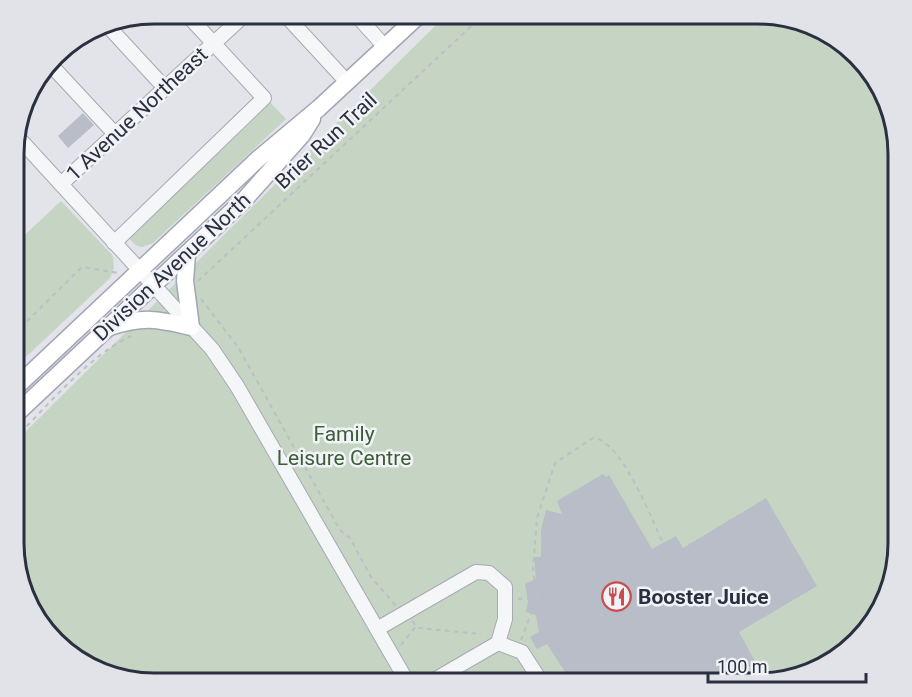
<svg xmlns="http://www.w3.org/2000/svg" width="912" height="697" font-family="Roboto,sans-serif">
<rect width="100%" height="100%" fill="#e2e4ea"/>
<g fill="#c6d4c4">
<polygon points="767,14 850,48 884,92 898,153 898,553 864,635 820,669 759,683 145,683 62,649 28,606 14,553 14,443 444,17"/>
<polygon points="269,101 286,119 153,243 142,247 137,246 125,235"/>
<polygon points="61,201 113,256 114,268 110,278 14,368 15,244"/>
</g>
<g fill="#b9bdc7">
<polygon points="83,113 94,125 68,148 58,136"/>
<polygon points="603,474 606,477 609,475 652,549 676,536 683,548 766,498 817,586 739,632 756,663 721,683 572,683 547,644 537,649 530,637 539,632 536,615 526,612 528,602 525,584 536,579 534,557 541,557 541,530 546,510 562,514 557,501"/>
</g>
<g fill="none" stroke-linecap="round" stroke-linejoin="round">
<defs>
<g id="minor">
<polyline points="359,18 385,47"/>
<polyline points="289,19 347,82"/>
<polyline points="105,23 165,88"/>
<polyline points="49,63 115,134"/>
<polyline points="15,134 212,349 237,386 408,683"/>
<polyline points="61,184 239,20"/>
<polyline points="114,243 264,98 192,20"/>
<polyline points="377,629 476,572 489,573 505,587 505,619 498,643 429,683"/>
<polyline points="498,643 522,652 542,683"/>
</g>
<g id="major">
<path d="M110,327C143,316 157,319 191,327L185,281L187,254"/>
<polyline points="14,389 258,159 319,108 416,18"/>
<polyline points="14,416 245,199 302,135 312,119"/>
</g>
</defs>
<use href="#minor" stroke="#a7aab4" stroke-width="16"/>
<use href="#major" stroke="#a2a7b5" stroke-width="19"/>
<g stroke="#bcbfc5" stroke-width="2" stroke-dasharray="4.5 4.5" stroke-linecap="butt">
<polyline points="198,281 481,17"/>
<polyline points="201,299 238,347 340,530 350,538 371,577 396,606"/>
<polyline points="14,334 82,267 118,273"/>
<path d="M14,439C48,406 88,356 131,336"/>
<polyline points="518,599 543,598"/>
<polyline points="412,621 419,628 481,634"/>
<path d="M521,640L537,598L533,569L537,518L555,463L593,438C621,439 652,520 663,543"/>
<polyline points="401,645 416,626"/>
<polyline points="745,669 760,683"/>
<polyline points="734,683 750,675"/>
</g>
<use href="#minor" stroke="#f5f6f8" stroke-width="14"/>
<use href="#major" stroke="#fff" stroke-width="16"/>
</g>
<defs>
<symbol id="restaurant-ring" viewBox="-11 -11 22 22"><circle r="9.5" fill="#f2f3f7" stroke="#ca4c4f" stroke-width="1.5"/><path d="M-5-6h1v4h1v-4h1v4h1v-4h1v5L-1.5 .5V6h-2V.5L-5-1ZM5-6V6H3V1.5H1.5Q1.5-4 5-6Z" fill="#ca4c4f"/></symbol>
</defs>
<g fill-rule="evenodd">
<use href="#restaurant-ring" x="600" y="580" width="33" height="33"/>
</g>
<g text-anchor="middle" stroke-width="5" stroke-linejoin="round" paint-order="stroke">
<g font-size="21" fill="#2b3041" stroke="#f2f3f7">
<text transform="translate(137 114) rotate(-43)" y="7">1 Avenue Northeast</text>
<text transform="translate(326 141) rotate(-43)" y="7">Brier Run Trail</text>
<text transform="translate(172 267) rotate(-43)" y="7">Division Avenue North</text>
</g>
<g font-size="21" fill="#3b5d38" stroke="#f2f3f7">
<text x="344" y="441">Family<tspan x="344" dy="24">Leisure Centre</tspan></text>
</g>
<g font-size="21" font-weight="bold" fill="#2b3041" stroke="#f2f3f7" text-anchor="start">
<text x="638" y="604">Booster Juice</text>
</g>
</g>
<path d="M0 0H912V697H0ZM154 24H758A130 130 0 0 1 888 154V543A130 130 0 0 1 758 673H154A130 130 0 0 1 24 543V154A130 130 0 0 1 154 24Z" fill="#e2e3e8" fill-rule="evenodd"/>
<path fill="none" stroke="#2b3041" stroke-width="3" d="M154 24H758A130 130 0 0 1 888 154V543A130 130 0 0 1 758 673H154A130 130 0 0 1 24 543V154A130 130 0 0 1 154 24Z"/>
<path d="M708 673v9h158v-9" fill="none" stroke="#2b3041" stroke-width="3"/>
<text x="717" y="673" font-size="18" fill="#2b3041" stroke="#f2f3f7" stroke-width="4.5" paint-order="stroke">100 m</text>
</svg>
